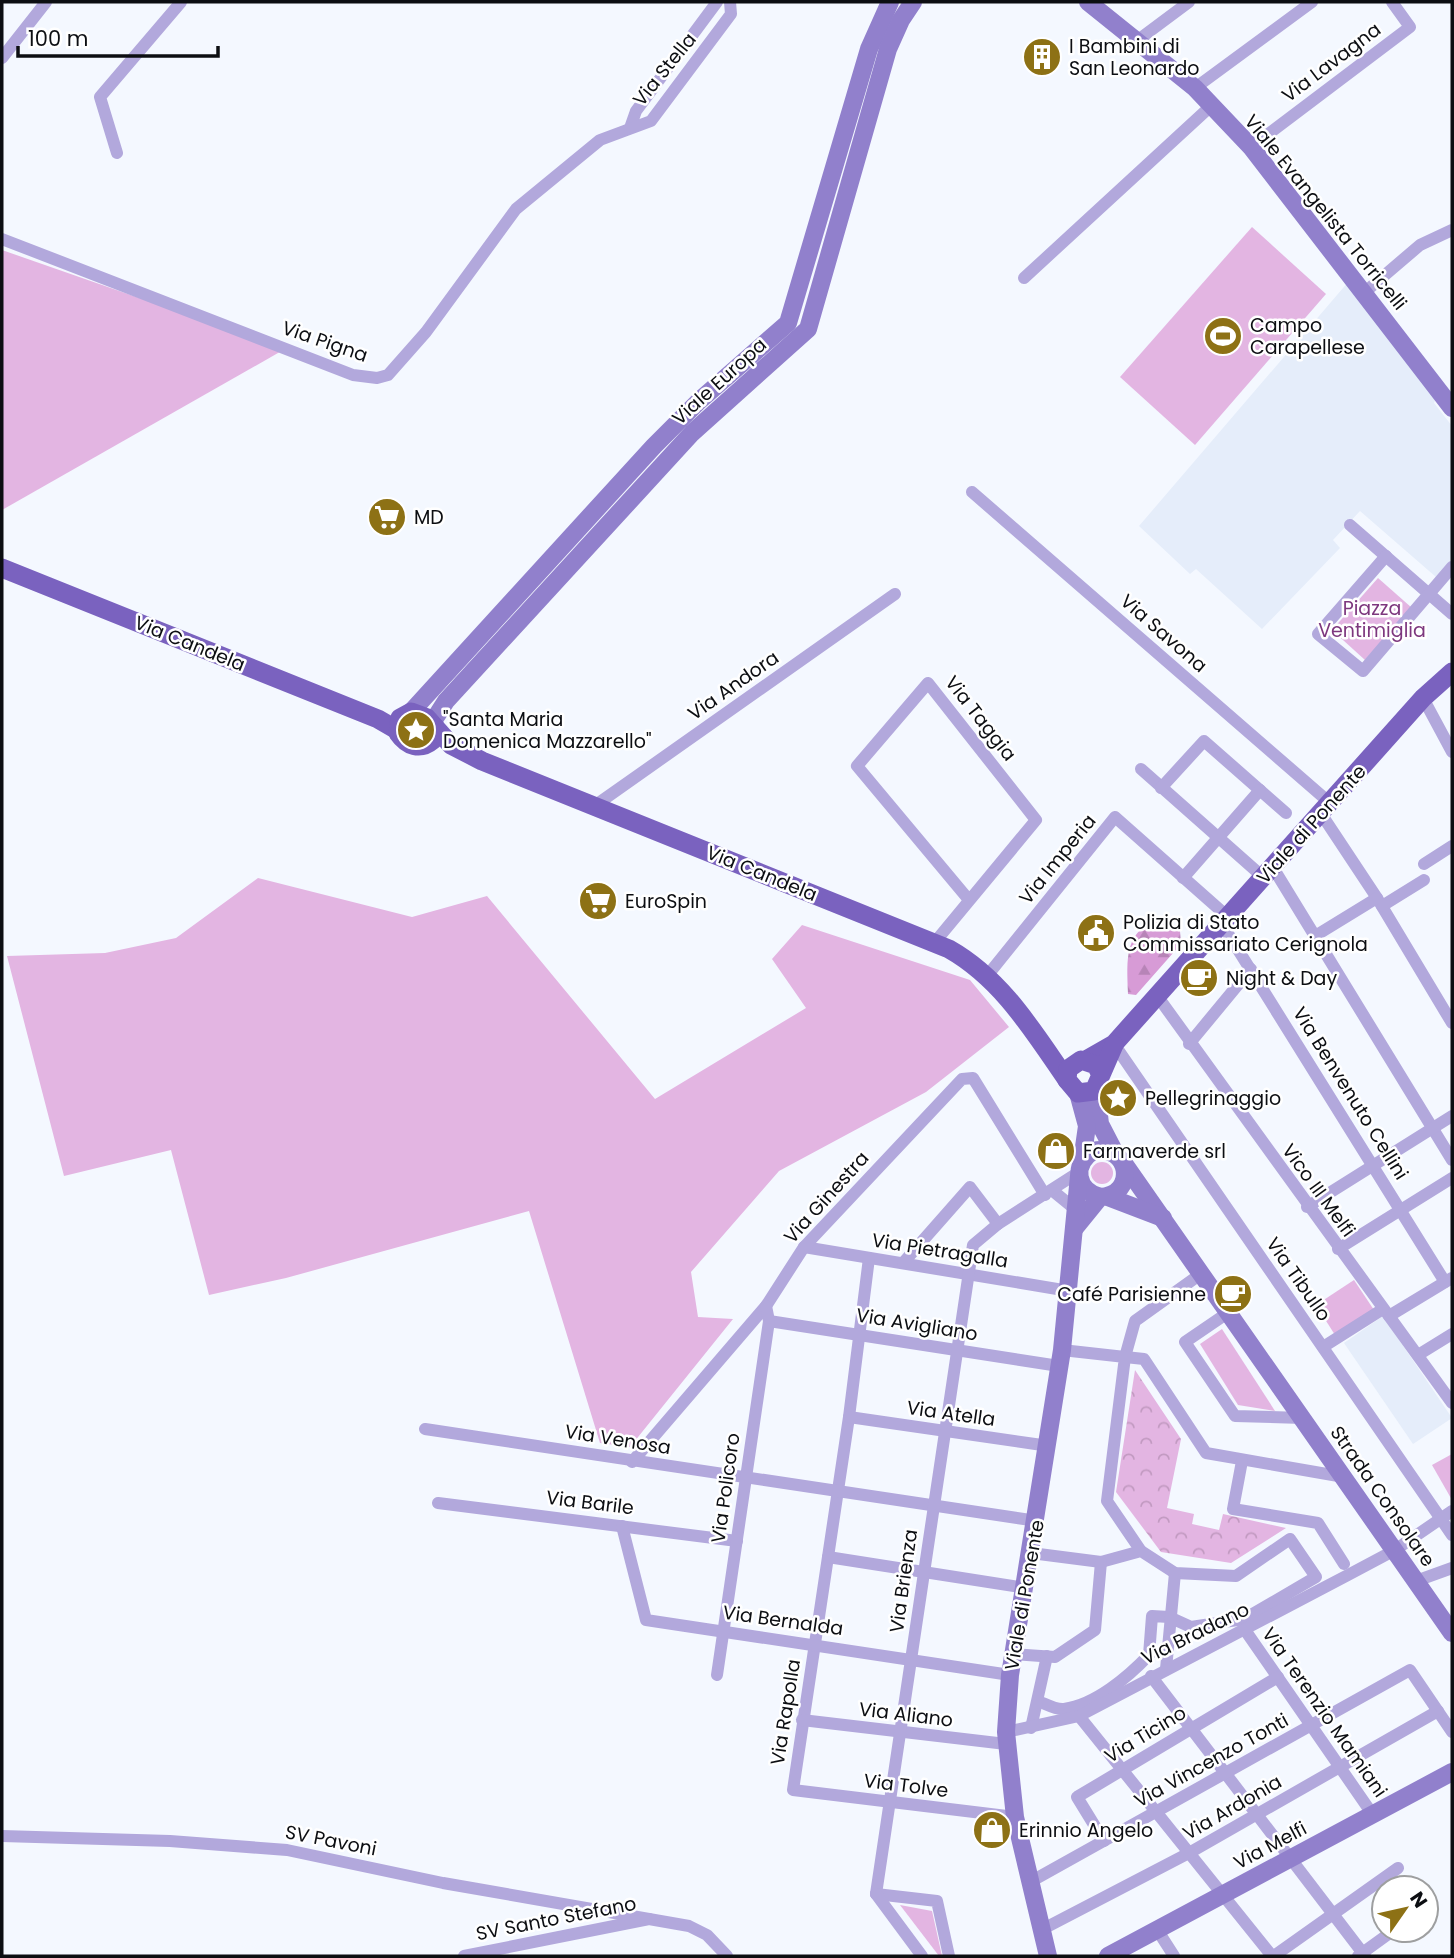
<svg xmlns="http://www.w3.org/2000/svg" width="1454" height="1958" font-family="Poppins,sans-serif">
<defs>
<pattern id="forest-firs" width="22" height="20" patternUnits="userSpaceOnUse" patternTransform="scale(1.75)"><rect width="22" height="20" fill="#d79bd6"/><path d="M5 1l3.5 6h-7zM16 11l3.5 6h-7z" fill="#b784b7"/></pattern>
<pattern id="park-crowns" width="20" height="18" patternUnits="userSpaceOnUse" patternTransform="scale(1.75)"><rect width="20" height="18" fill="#e3b5e2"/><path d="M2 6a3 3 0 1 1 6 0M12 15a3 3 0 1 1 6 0" fill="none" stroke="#c29ac1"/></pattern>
</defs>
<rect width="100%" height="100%" fill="#f4f8ff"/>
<g fill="#e5edfa">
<polygon points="1349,281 1436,398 1434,403 1452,426 1452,559 1436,577 1360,511 1333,540 1340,548 1262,629 1196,569 1190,574 1139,526"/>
<polygon points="1383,1316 1452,1418 1413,1444 1344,1343"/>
</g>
<g fill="#e3b5e2">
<polygon points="1252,227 1326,294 1195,445 1120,377"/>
<polygon points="2,250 285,349 2,510"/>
<polygon points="1378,578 1412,608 1365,660 1332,630"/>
<polygon points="258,878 412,917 487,896 655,1099 806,1008 772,959 802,925 970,980 1009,1027 926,1092 779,1171 691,1272 698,1317 733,1319 630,1447 600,1443 529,1211 286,1278 209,1295 171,1150 64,1176 7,956 105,953 176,938"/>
<circle cx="1102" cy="1173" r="11"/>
<polygon points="1354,1280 1374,1310 1335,1335 1316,1305"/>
<polygon points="1222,1329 1275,1411 1238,1405 1200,1344"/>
<polygon points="1452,1454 1452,1500 1432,1465"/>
<polygon points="900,1905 932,1911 942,1956 939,1956"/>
</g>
<path fill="url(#forest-firs)" d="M1162,916L1180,931L1181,944L1136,995L1128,994C1127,958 1123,932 1162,916Z"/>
<polygon fill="url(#park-crowns)" points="1135,1370 1181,1439 1167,1508 1194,1514 1192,1524 1219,1530 1223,1514 1286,1528 1231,1563 1161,1552 1116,1492"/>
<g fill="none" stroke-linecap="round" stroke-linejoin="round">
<g stroke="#b2a8dc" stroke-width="12">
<polyline points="1138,40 1189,2"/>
<polyline points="2,58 46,2"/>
<polyline points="1195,88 1312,2"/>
<polyline points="630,128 636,111 717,2"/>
<polyline points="1251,147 1410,27 1392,2"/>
<polyline points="117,153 100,97 181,2"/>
<polyline points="2,239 353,375 377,378 388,375 426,332 516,209 600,140 651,121 731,14 730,2"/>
<polyline points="1024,278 1211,106"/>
<polyline points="1365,292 1420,245 1452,230"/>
<polyline points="972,492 1330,803"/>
<polyline points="1350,525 1452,614"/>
<polyline points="1386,556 1318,634 1363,671 1452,567"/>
<polyline points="1423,698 1452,752"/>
<polyline points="1141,769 1263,877"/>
<polyline points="1161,788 1204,741 1286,813"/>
<polyline points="593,807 895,594"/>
<polyline points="1320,812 1377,898 1452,1023"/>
<polyline points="1424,864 1452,846"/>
<polyline points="1272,866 1452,1160"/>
<polyline points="1183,878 1260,790"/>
<polyline points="1382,906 1424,880"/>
<polyline points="1222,924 1445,1282"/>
<polyline points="1315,936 1377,898"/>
<polyline points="935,942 1036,820 928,683 857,766 969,900"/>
<polyline points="987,976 1115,817 1228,917"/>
<polyline points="1158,997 1452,1403"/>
<polyline points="1114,1044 1452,1535"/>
<polyline points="1189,1044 1251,969"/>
<polyline points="1053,1191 1075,1209"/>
<polyline points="1307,1207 1452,1116"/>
<polyline points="804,1247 1069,1291"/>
<polyline points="1338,1249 1452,1178"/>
<polyline points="869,1258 849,1417 793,1790 1015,1817"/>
<polyline points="903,1263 970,1187 998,1224"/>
<polyline points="1202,1273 1135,1321 1125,1357 1144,1359 1206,1453 1344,1477"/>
<polyline points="1229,1312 1185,1342 1235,1416 1303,1418"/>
<polyline points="1389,1316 1452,1278"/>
<polyline points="769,1321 1059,1366"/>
<polyline points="1323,1347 1383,1309"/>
<polyline points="1062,1350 1125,1357 1107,1501 1141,1551"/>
<polyline points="1418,1355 1452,1334"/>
<polyline points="849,1417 1049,1446"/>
<polyline points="425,1429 1037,1521"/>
<polyline points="1242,1461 1233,1509 1318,1523 1344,1564"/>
<polyline points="632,1462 766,1306 804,1247 962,1079 973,1078 1045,1195"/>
<polyline points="438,1503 737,1541"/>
<polyline points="622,1526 646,1620 1010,1675"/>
<path d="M1031,1553L1101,1562L1141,1551L1175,1573L1236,1576L1290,1539L1316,1577L1244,1619L1191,1627L1169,1617L1152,1616L1149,1655C1128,1677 1095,1705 1064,1709C1056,1710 1046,1704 1038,1701"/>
<polyline points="828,1557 1026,1588"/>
<polyline points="1416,1581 1452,1568"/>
<polyline points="1245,1630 1373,1815"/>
<polyline points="1014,1654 1055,1657 1095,1630 1101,1562"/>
<polyline points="1166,1669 1175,1573"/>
<polyline points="717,1675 769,1321 766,1306"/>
<polyline points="1151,1676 1365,1956"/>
<polyline points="1079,1716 1272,1956"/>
<polyline points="802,1720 1006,1744"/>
<polyline points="1031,1728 1047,1656"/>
<polyline points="1006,1732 1079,1716 1348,1575 1395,1550 1452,1511"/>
<polyline points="2,1836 170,1841 287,1850 443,1883 649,1919"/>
<polyline points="1104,1841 1077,1797 1278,1677"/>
<polyline points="1030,1882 1410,1670 1452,1732"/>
<polyline points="876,1894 973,1245 998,1224 1079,1172"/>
<polyline points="876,1894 937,1901 949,1956"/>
<polyline points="876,1894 922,1956"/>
<polyline points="1041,1930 1189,1853 1438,1711"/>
<polyline points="1158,1931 1174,1956"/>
<polyline points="464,1956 649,1919 689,1926 707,1935 727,1956"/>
<polyline points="1274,1956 1398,1868"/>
<polyline points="1358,1956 1394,1930"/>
</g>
<g stroke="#9180cc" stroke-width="18">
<polyline points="1088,2 1195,88 1251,147 1452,408"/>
<polyline points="411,712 654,446 699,401 788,323 869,49 890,2"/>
<polyline points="432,723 446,701 692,433 808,329 888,49 901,20 913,2"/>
<polyline points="1096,1088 1100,1124 1115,1153"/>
<polyline points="1078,1093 1087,1126 1082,1161"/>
<polyline points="1125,1165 1452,1633"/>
<polyline points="1108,1197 1163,1218"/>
<path d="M1074,1229L1100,1197C1138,1195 1130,1143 1093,1151C1072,1165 1076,1190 1100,1197"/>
<polyline points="1048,1956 1015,1817 1006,1732 1010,1675 1062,1350 1079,1176"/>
<polyline points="1108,1956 1452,1772"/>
</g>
<g stroke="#7a62bf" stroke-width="19">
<polyline points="2,568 378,719 397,730"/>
<path d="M411,712L427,718L435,727L433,740C420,751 407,746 398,733L400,718Z"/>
<path d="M435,727L451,745L482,761L949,949C1002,979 1033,1031 1067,1080"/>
<polyline points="1086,1060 1114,1044 1423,698 1452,672"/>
<polyline points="1101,1075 1096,1065 1081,1060 1068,1069 1067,1080 1078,1093 1094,1091 1114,1045"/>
</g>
</g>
<defs>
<symbol id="building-disc" viewBox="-11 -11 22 22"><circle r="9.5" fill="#8d7115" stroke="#fff"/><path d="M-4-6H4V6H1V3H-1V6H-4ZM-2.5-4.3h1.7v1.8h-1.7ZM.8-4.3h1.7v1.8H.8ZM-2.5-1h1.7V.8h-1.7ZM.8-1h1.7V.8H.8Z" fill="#fff"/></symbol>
<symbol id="stadium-disc" viewBox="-11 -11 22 22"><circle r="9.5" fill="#8d7115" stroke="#fff"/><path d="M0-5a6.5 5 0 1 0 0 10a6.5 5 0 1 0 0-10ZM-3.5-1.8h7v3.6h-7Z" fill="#fff"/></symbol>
<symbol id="supermarket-disc" viewBox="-11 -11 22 22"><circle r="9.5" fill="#8d7115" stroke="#fff"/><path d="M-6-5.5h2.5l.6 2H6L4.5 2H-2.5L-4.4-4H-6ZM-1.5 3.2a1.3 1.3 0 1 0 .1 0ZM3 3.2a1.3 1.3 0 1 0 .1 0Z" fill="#fff"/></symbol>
<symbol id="sight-disc" viewBox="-11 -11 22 22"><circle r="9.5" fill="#8d7115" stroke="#fff"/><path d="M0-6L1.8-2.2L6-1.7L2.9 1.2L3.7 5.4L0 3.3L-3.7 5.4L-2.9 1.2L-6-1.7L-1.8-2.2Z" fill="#fff"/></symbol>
<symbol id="civic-disc" viewBox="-11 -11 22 22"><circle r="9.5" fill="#8d7115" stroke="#fff"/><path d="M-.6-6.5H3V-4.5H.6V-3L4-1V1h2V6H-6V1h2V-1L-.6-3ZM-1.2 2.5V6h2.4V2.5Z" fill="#fff"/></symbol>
<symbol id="cafe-disc" viewBox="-11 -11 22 22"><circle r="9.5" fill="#8d7115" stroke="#fff"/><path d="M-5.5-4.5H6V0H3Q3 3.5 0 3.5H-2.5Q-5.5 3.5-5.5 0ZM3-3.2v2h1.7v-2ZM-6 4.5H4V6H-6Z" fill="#fff"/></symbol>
<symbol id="shop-disc" viewBox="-11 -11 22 22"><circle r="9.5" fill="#8d7115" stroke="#fff"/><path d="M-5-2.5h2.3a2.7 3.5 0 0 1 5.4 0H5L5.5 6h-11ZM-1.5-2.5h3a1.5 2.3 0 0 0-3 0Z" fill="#fff"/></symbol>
</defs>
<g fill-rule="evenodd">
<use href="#building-disc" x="1020" y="35" width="44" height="44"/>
<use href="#stadium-disc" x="1201" y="314" width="44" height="44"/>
<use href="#supermarket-disc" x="365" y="495" width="44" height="44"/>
<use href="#sight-disc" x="394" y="708" width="44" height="44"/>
<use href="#supermarket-disc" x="576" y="879" width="44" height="44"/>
<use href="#civic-disc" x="1074" y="911" width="44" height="44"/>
<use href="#cafe-disc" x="1177" y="956" width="44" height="44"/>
<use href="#sight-disc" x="1096" y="1076" width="44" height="44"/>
<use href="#shop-disc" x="1034" y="1129" width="44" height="44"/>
<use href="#cafe-disc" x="1211" y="1272" width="44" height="44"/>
<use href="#shop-disc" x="970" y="1808" width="44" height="44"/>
</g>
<g text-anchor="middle" stroke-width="5" stroke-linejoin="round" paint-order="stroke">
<g font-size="19" fill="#0c0e12" stroke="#fff" text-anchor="start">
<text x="1069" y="53">I Bambini di<tspan x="1069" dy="22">San Leonardo</tspan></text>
<text x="1250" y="332">Campo<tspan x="1250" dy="22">Carapellese</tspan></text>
<text x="414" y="524">MD</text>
<text x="443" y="726">"Santa Maria<tspan x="443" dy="22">Domenica Mazzarello"</tspan></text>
<text x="625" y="908">EuroSpin</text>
<text x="1123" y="929">Polizia di Stato<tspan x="1123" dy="22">Commissariato Cerignola</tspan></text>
<text x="1226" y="985">Night &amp; Day</text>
<text x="1145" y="1105">Pellegrinaggio</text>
<text x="1083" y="1158">Farmaverde srl</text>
<text x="1206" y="1301" text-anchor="end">Café Parisienne</text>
<text x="1019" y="1837">Erinnio Angelo</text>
</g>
<g font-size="19" fill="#0c0e12" stroke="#fff">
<text transform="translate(1331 62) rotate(-37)" y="7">Via Lavagna</text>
<text transform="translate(664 69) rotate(-51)" y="7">Via Stella</text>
<text transform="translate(1326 212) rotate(51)" y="7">Viale Evangelista Torricelli</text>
<text transform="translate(325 341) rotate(19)" y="7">Via Pigna</text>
<text transform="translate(719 381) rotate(-42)" y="7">Viale Europa</text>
<text transform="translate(1164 633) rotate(41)" y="7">Via Savona</text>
<text transform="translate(190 643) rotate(22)" y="7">Via Candela</text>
<text transform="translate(733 685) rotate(-35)" y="7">Via Andora</text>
<text transform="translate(981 718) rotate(52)" y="7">Via Taggia</text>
<text transform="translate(1311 824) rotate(-48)" y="7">Viale di Ponente</text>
<text transform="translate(1057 859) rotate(-51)" y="7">Via Imperia</text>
<text transform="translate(762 873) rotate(22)" y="7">Via Candela</text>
<text transform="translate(1351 1093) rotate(58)" y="7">Via Benvenuto Cellini</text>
<text transform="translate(1319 1190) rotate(54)" y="7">Vico III Melfi</text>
<text transform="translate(826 1197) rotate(-48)" y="7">Via Ginestra</text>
<text transform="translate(940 1250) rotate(9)" y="7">Via Pietragalla</text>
<text transform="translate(1299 1279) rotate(55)" y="7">Via Tibullo</text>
<text transform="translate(917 1324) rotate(9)" y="7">Via Avigliano</text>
<text transform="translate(951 1413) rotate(8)" y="7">Via Atella</text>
<text transform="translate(618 1439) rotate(9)" y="7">Via Venosa</text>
<text transform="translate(725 1488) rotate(-82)" y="7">Via Policoro</text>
<text transform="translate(1383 1496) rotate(55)" y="7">Strada Consolare</text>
<text transform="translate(590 1502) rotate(7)" y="7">Via Barile</text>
<text transform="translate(903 1581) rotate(-82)" y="7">Via Brienza</text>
<text transform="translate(1024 1595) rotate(-80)" y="7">Viale di Ponente</text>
<text transform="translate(783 1620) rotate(8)" y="7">Via Bernalda</text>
<text transform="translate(1195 1633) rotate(-26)" y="7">Via Bradano</text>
<text transform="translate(785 1712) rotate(-81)" y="7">Via Rapolla</text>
<text transform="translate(1325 1712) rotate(55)" y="7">Via Terenzio Mamiani</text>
<text transform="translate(906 1714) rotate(7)" y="7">Via Aliano</text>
<text transform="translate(1145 1734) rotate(-31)" y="7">Via Ticino</text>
<text transform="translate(1211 1760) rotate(-29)" y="7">Via Vincenzo Tonti</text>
<text transform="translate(906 1785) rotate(7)" y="7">Via Tolve</text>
<text transform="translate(1232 1807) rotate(-30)" y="7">Via Ardonia</text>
<text transform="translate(331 1840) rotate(11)" y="7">SV Pavoni</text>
<text transform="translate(1270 1845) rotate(-28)" y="7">Via Melfi</text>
<text transform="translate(556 1918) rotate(-11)" y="7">SV Santo Stefano</text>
</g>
<g font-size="19" fill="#7d377e" stroke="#fff">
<text x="1372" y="615">Piazza<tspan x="1372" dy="22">Ventimiglia</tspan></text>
</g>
</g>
<rect width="1454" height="1958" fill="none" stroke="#0c0e12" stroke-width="7"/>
<g transform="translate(1405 1909) rotate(56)"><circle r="33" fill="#ffffff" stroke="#9e9fa0" stroke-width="2"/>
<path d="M0-5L12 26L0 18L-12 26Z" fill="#8d7115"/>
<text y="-10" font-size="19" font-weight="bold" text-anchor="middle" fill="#0c0e12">N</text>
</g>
<path d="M18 46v10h200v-10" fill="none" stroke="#0c0e12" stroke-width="3.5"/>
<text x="28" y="46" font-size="21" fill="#0c0e12" stroke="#ffffff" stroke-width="5" paint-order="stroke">100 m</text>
</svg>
